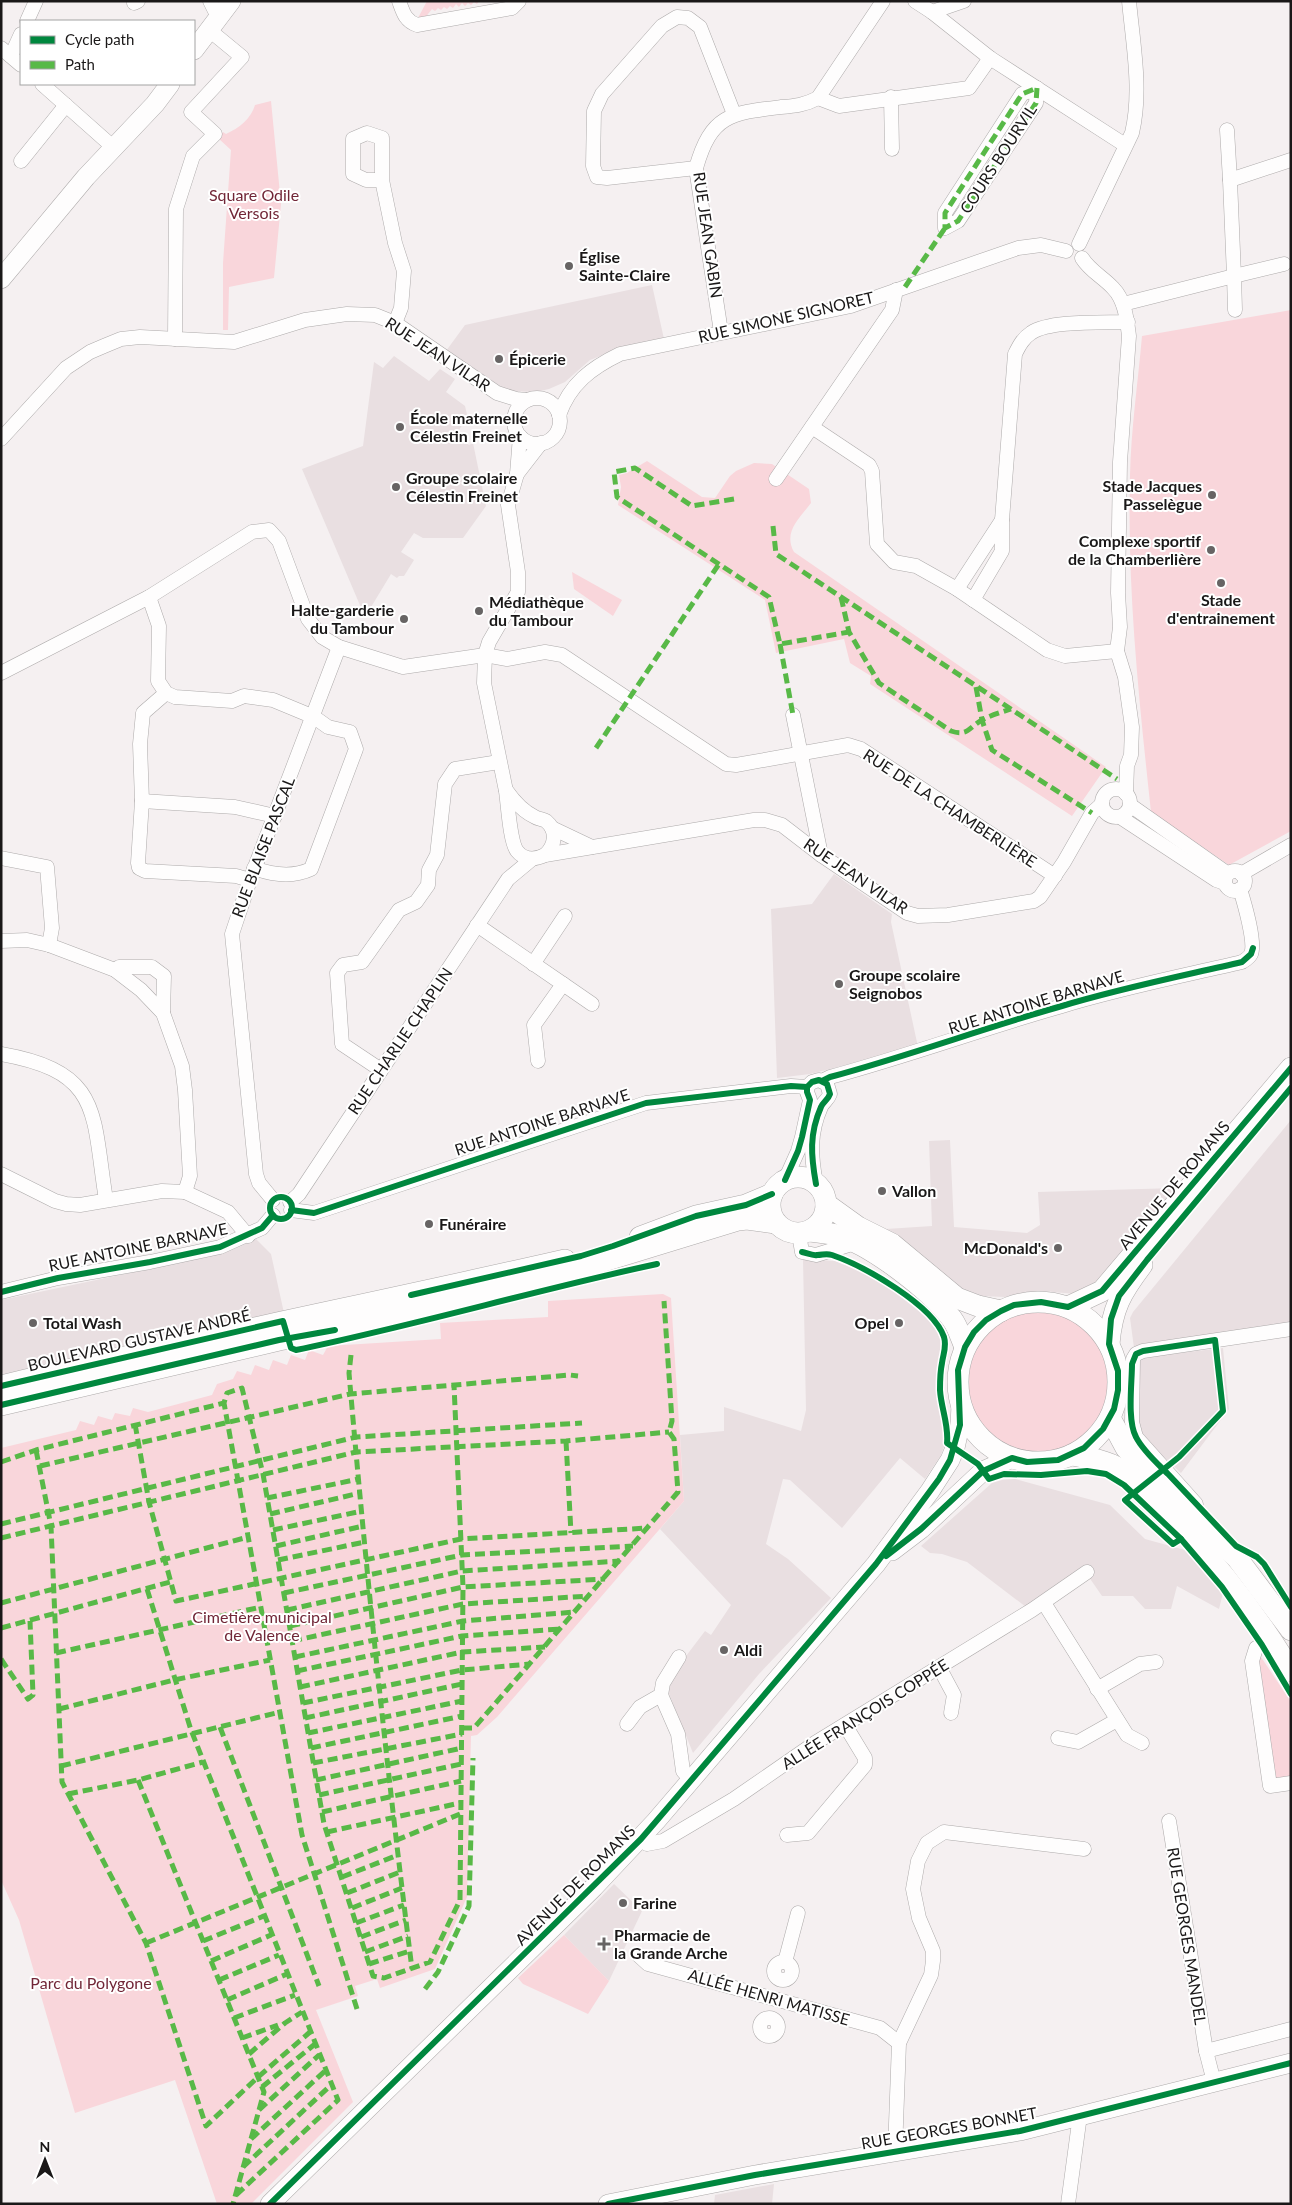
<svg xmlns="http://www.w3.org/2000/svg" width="1292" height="2205" font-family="Lato,sans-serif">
<rect width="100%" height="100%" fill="#f5f0f1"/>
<g fill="#e9dfe1">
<polygon points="652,285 664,339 611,352 590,360 565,382 549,389 536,392 508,391 446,351 465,325"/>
<polygon points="394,356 429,381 440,369 455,379 446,392 465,406 469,423 463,424 452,440 457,443 464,441 469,445 473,443 486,506 463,538 423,538 414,533 401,552 414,560 404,576 399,576 397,578 391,574 365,617 302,469 363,446 374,362 383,368"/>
<polygon points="834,874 892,914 891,922 918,1047 810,1074 777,1078 771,909 812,904"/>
<polygon points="1291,1120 1291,1324 1134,1348 1130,1318 1133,1312"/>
<polygon points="950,1140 954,1227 1027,1233 1040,1225 1038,1192 1176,1188 1108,1272 1090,1288 1075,1294 1042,1291 1006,1297 979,1296 966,1292 886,1229 932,1226 929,1141"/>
<polygon points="256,1239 271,1254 284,1313 4,1377 1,1368 1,1300 220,1254"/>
<polygon points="803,1259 835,1261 860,1271 877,1280 901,1297 935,1324 940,1336 941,1348 937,1389 946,1435 945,1444 941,1455 925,1479 900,1458 842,1528 790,1480 783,1479 766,1544 788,1559 831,1598 759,1674 693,1753 667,1689 683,1660 705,1631 711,1635 731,1605 660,1529 684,1501 680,1435 724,1431 724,1407 801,1431 806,1410"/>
<polygon points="1223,1348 1229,1409 1181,1473 1143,1438 1139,1431 1138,1362 1144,1357"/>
<polygon points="1015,1479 1110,1505 1145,1539 1185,1550 1223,1593 1219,1609 1177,1586 1171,1609 1145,1609 1133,1596 1102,1596 1084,1570 1026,1607 967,1562 942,1554 930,1553 921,1546 992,1483 1002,1480"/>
<polygon points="614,1884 642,1911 609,1981 564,1935"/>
<polygon points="774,2184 772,2204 714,2204 715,2195"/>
</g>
<g fill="#f9d6db">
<polygon points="427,1 479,1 477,4 474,2 471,5 468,3 465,6 462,3 459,7 456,4 453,8 450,6 447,9 444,7 441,10 438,8 435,11 432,9 424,19 418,18"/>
<path d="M271,101L281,204L274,278L229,287L228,330H223V263L231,150L218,138L223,132L226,134C239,128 251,119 255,105Z"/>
<path d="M1291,310V831L1229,865L1151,812C1139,700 1127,589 1130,476C1131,429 1138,382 1142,336Z"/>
<path d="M647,461L702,497L715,498L730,476L736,471L754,463L772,464L809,489L811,503C799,519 783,532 794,552L1106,767L1072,816L870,684L871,676L850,663L844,639L776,653L765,600L618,505L621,487L619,475L627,473Z"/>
<polygon points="572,572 622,600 613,616 574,589"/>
<polygon points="663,1294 671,1298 684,1501 497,1717 477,1735 471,1736 467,1897 435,1969 380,1988 377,1979 355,1986 358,1996 316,2010 353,2102 251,2204 217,2204 175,2080 75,2113 19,1920 1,1880 1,1448 76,1430 80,1421 94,1425 98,1416 112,1420 115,1413 130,1416 133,1408 148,1412 212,1395 217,1384 233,1379 237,1371 251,1375 255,1365 269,1370 273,1360 287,1365 291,1355 305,1360 309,1350 323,1355 328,1346 441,1339 440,1323 548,1317 548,1301"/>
<circle cx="1037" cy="1381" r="72"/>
<polygon points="1261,1657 1291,1702 1291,1776 1276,1778 1257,1659"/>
<polygon points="564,1935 609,1981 588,2014 523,1984 518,1978"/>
</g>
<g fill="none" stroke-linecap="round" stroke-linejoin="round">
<defs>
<g id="street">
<polyline points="210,1 218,17"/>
<path d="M399,1C403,12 405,21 417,25L512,8L519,1"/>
<polyline points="915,1 932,12 964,1"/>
<polyline points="134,3 138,1"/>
<polyline points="932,12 990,58 1125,145"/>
<polyline points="27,21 36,1"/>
<polyline points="1,48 21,65"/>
<polyline points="11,56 21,34"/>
<polyline points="42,84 113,147"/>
<polygon points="1037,88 1036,103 958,221 945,228 945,213 1022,94"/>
<polyline points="891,97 892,149"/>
<polyline points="818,98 839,106 969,88 990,58"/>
<polyline points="1227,130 1230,180"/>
<polyline points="21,161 66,105"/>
<polyline points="696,168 607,178 597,177 593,166 594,111 602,94 662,26 677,17 688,18 700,27 734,114"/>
<polyline points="382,180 366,180 353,174 353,139 367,133 382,138 382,180 395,243 404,271 401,308 395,323"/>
<path d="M1079,244L1132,133C1142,91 1133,44 1129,1"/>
<path d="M1082,258C1090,271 1103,277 1113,288C1125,300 1127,320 1129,336L1120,462L1118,593L1120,627L1117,651L1125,677L1132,727L1131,755L1127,766L1126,794"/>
<polyline points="1123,304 1234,276 1230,180 1291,160"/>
<polyline points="1235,310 1234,276 1284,264"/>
<path d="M721,332L696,168C711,115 730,113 781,107C795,106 805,105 818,98L883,1"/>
<polyline points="175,339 176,209 193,156 215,134 191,112 242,57 208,29"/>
<circle cx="537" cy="421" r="23"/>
<path d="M559,415C570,384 591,368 620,354L851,306L1018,248L1041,245L1066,251"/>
<polyline points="812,427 869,465 872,471 877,544 894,562 916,566 957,589 1047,650 1065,656 1117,651"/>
<path d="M520,436L517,474L508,505L518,572V592L489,642L485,655L484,683C491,719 499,755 506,791C508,805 510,842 517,851C524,860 535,860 545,855L754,820H765L782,825L821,855L907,913L918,916L948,915L1034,901L1040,897L1064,862L1092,813L1102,804"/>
<polyline points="1,439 66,368 90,352 104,346 121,339 140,337 234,342 305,320 347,314 375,315 395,323 497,393 516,399 526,400"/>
<polyline points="517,474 541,443"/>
<polyline points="776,479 892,310 896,290"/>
<polyline points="957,589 1002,520"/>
<path d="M149,597L159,626L158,681L166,693L175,697L232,701L244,696L273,700L314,717L328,727L350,732L356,749L311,869C292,878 273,875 254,868"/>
<path d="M973,600L1002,551V520L1015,354C1019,346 1023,338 1031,333C1050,320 1104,323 1128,322"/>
<polyline points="1,673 149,597 252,532 269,530 279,541 308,619 322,637 339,647 403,667 485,655 507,659 545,652 562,655 726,764 736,765 848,745 861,749 1055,876"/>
<polyline points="793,715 821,855"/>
<circle cx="1116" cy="803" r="14"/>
<path d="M506,790C513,800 524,812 535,817C538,819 542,819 546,821C558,831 555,846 545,855"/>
<polyline points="142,801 140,744 143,713 166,693"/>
<polyline points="1130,805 1228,874"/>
<polyline points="1120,817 1216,880 1225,883"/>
<polyline points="552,828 592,847"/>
<polyline points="1,858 47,867 52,928 49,945"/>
<circle cx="1235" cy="881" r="10"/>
<polyline points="1241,874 1291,845"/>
<polyline points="250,880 236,876 145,871 139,868 138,863 142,801 235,807 275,816"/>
<polyline points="477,925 563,984 534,1025 538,1061"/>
<polyline points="1,941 27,940 49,945 115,970 141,990 163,1013 182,1066 185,1090 190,1176 185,1192"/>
<polyline points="533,964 565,916"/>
<polyline points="115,970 119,967 152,967 164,976 163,1013"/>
<polyline points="563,984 592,1004"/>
<path d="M1,1054C103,1072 92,1113 106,1200"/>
<polyline points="381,1070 342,1044 337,973 343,965 362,962 399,910 416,902 428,885 429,870 437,855 445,784 455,769 499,762"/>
<path d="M822,1081L830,1077C908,1056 984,1028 1062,1006C1121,988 1182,976 1242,962C1245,960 1249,958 1251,954C1256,943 1244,902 1240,889"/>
<polyline points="1,1174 55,1201 66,1204 80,1205 162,1191 185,1192 228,1212 248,1236"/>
<path d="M785,1180L798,1151L802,1137L810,1100L807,1092V1087L812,1082L819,1080L827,1084L830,1094C828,1100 823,1102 821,1107C809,1134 811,1156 816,1184"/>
<polyline points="273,1200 259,1183 256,1174 232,934 250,880 339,647"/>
<polyline points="290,1202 299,1194 508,879 532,859"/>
<polyline points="291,1210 314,1213 646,1103 791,1086 807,1087"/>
<polyline points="799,1234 802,1252 816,1255 855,1243"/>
<polyline points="1,1292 58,1278 150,1262 220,1247 262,1228 273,1215"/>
<polyline points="1196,1504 1136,1437 1132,1422 1133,1359 1136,1354 1143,1351 1291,1329"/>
<polyline points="1044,1603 1127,1735 1142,1743"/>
<polyline points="1272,1640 1256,1648 1252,1661 1270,1786 1291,1783"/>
<polyline points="939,1667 954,1695 951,1713"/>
<polyline points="1097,1689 1140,1664 1156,1662"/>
<polyline points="661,1695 678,1734 683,1771 691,1780"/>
<polyline points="627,1724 640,1707 661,1695 663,1683 679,1657"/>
<polyline points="1058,1738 1078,1742 1117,1720"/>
<polyline points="1169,1821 1206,2051 1214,2082"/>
<polyline points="787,1835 808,1833 865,1765 865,1758 845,1725"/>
<polyline points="641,1839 647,1844 663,1841 734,1799 815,1743 1032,1610 1087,1572"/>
<polyline points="637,1954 648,1964 880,2028 899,2043"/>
<polyline points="785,1962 798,1913"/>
<circle cx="783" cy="1971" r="9"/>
<circle cx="769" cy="2027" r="9"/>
<polyline points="1206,2051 1291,2029"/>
<polyline points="895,2151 899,2043 931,1975 933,1961 933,1951 919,1918 913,1889 918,1861 927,1843 944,1832 1084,1849"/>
<polyline points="1068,2204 1080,2115"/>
</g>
<g id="secondary">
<polyline points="194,50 231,1"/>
<polyline points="1,279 86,177 155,104 170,84"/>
<polyline points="892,1551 921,1529 983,1471 1012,1458"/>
<polyline points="270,2204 594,1887 656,1821 876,1564 930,1491 950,1460 955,1448 960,1425 961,1405"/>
<polyline points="608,2204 755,2175 1020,2131 1291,2063"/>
</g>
<g id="primary">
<circle cx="798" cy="1205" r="28"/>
<polyline points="826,1204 858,1227 892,1244 957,1298 978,1306 1001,1311"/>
<path d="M810,1231C819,1232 828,1233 837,1235C871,1244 931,1291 952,1319C958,1327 961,1338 965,1347"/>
<polyline points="640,1237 696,1216 746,1205 772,1194"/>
<circle cx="1038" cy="1382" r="80"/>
<polyline points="1068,1307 1102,1291 1291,1068"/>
<path d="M1109,1344C1112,1308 1121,1293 1142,1265"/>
<path d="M1,1386C188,1340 377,1303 565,1260"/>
<polyline points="1,1405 279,1340 335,1330 522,1286 738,1220 747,1219 776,1223"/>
<polyline points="1110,1418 1126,1448 1237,1558 1291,1630"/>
<path d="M1072,1455C1088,1458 1105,1460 1120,1469C1133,1476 1145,1491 1156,1502C1209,1552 1253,1609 1291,1671"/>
</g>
</defs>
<use href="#street" stroke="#adaaaa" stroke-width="15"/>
<use href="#secondary" stroke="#adaaaa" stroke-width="20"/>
<use href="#primary" stroke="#adaaaa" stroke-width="22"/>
<use href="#street" stroke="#fefdfd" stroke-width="14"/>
<use href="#secondary" stroke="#fefdfd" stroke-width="19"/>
<use href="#primary" stroke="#fefdfd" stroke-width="21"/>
<g stroke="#58b947" stroke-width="5" stroke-dasharray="10 5" stroke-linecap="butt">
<polygon points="1037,88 1036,103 958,221 945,228 945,213 1022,94"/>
<polyline points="905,287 945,228"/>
<polyline points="734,499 692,506 635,468 614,472 617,497 769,597 780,644 849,632"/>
<polyline points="773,526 776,554 1117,779"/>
<path d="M841,597L849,632L879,683L951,731C969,737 969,726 984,719C992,715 1002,712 1011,709"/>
<polyline points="780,644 793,715"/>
<polyline points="976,687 982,720 992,750 1092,813"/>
<polyline points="596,748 719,564"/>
<path d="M351,1355L349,1373C366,1572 387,1771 412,1969"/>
<polyline points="135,1424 149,1502 176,1601 461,1539 648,1528"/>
<polyline points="566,1441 571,1533"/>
<polyline points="36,1450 51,1526 62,1782 146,1943 206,2126 258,2077 310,2032"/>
<polyline points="1,1462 36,1450 224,1403"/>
<polyline points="40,1466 350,1394 570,1375 578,1376"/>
<polyline points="267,1498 359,1479"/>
<polyline points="270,1514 360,1493"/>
<polyline points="1,1524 356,1437 582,1423"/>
<polyline points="273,1530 362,1511"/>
<polyline points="1,1538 356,1452 566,1441 669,1432"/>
<polyline points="276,1546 363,1526"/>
<polyline points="278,1560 365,1542"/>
<polyline points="147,1589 191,1730 338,2100 235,2196"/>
<polyline points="284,1593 462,1555 633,1546"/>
<polyline points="1,1603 248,1537"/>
<polyline points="287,1610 462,1571 620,1561"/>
<polyline points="290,1626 463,1587 605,1579"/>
<polyline points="1,1628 170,1582"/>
<polyline points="292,1641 463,1604 589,1596"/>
<polyline points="56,1653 261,1607"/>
<polyline points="295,1657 463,1621 575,1612"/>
<polyline points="1,1659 28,1699 33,1695 30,1621"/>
<polyline points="297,1671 462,1636 560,1629"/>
<polyline points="300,1687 462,1652 545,1647"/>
<polyline points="303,1703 462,1670 530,1664"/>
<polyline points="59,1709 174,1680 270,1660"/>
<polyline points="305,1718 462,1684"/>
<polyline points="220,1727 319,1986"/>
<polyline points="462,1728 474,1728 678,1492 674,1439 669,1432 672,1421 664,1301"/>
<polyline points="308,1733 462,1701"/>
<polyline points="311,1748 462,1716"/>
<polyline points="313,1763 462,1734"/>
<polyline points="61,1766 280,1712"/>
<polyline points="138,1780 264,2092 233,2204"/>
<polyline points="316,1780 462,1748"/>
<polyline points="68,1794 138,1780 203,1762"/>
<polyline points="319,1795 461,1764"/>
<polyline points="322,1812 461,1781"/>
<polyline points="327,1832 460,1803"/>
<polyline points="342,1877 398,1855"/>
<polyline points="347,1893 400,1872"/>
<polyline points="352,1908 402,1888"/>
<polyline points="356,1923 404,1905"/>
<polyline points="361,1937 406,1920"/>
<polyline points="203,1941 264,1916"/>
<polyline points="146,1943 460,1814"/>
<polyline points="365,1952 408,1936"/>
<polyline points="211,1961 271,1935"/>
<polyline points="369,1964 410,1951"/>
<polyline points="219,1980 279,1955"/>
<polyline points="425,1989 438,1972 469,1906 473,1758"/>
<polyline points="227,2000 287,1974"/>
<polyline points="357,2009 302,1835 224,1403 227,1393 242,1388 263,1474 324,1824 373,1976 384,1978 430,1962 460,1900 463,1587 454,1385"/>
<polyline points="234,2018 295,1995"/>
<polyline points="242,2038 278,2025"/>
<polyline points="249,2054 285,2023 302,2012"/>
<polyline points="262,2087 315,2044"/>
<polyline points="259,2110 319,2055"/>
<polyline points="251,2139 326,2070"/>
<polyline points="243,2167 332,2084"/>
</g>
<defs>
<g id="cycleway">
<path d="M822,1081L830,1077C908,1056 984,1028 1062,1006C1121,988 1182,976 1242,962L1251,954L1253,948"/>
<path d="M785,1180L798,1151L802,1137L810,1100L807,1092V1087L812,1082L819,1080L827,1084L830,1094C828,1100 823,1102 821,1107C809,1134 811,1156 816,1184"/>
<circle cx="281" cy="1208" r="11"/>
<polyline points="291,1210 314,1213 646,1103 791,1086 807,1087"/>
<path d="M802,1252C807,1253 813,1256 817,1255C823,1255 826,1253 832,1255C864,1266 933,1305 944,1337C947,1347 943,1354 942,1363C940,1372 940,1382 940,1390C941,1408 949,1425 947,1443L978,1464L989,1479L1004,1474L1041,1475L1087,1471L1106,1474L1124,1485L1181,1539L1222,1587L1262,1645L1291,1694"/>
<polyline points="1,1292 58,1278 150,1262 220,1247 262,1228 273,1215"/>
<polyline points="411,1295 581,1256 613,1246 696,1216 746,1205 772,1194"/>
<path d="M1,1386L283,1321L291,1348L296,1350C417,1325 536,1290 657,1264"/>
<polyline points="1,1405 279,1340 335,1330"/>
<path d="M1181,1539L1173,1544L1125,1500L1179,1457L1223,1411L1215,1340L1143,1351L1136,1354L1132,1364C1132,1383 1127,1420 1136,1437C1143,1451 1158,1464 1169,1475L1236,1546L1257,1557L1264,1564L1291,1607"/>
<polyline points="886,1556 921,1529 983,1471 1012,1458 1027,1462 1058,1460 1084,1448 1103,1429 1114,1409 1118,1390 1118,1371 1109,1344 1111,1319 1119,1296 1147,1260 1291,1088"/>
<polyline points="270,2204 641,1839 876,1564 939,1479 950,1460 960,1425 958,1370 965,1347 974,1332 986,1320 1001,1311 1014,1305 1041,1302 1068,1307 1102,1291 1291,1068"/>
<polyline points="608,2204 755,2175 1020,2131 1291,2063"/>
</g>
</defs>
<use href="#cycleway" stroke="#fff" stroke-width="9"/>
<use href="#cycleway" stroke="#00873e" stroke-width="6"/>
</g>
<g fill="#676464" stroke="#fff" stroke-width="2">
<circle cx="569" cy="266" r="5"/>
<circle cx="499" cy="359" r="5"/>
<circle cx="400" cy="427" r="5"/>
<circle cx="396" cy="487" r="5"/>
<circle cx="1212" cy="495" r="5"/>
<circle cx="1211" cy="550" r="5"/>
<circle cx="1221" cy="583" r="5"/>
<circle cx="479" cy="611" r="5"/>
<circle cx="404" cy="619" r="5"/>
<circle cx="839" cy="984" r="5"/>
<circle cx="882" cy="1191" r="5"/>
<circle cx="429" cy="1224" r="5"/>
<circle cx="1058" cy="1248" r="5"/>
<circle cx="33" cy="1323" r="5"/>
<circle cx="899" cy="1323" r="5"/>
<circle cx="724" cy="1650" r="5"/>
<circle cx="623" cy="1903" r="5"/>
<path d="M601.5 1936.5h5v5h5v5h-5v5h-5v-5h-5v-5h5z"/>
</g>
<g text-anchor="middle" stroke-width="4" stroke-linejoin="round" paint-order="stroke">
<g font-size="16" fill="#1a1818" stroke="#fff">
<text transform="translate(998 159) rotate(-57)" y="6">COURS BOURVIL</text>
<text transform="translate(708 235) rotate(82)" y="6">RUE JEAN GABIN</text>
<text transform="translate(786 317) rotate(-13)" y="6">RUE SIMONE SIGNORET</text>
<text transform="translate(438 354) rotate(33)" y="6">RUE JEAN VILAR</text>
<text transform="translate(950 808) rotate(33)" y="6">RUE DE LA CHAMBERLIÈRE</text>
<text transform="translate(263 847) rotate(-69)" y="6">RUE BLAISE PASCAL</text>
<text transform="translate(856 876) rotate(34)" y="6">RUE JEAN VILAR</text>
<text transform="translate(1036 1002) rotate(-17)" y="6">RUE ANTOINE BARNAVE</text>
<text transform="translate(400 1041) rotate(-56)" y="6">RUE CHARLIE CHAPLIN</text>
<text transform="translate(542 1122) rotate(-18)" y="6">RUE ANTOINE BARNAVE</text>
<text transform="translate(1174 1185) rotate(-50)" y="6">AVENUE DE ROMANS</text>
<text transform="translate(138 1247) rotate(-12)" y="6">RUE ANTOINE BARNAVE</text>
<text transform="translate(139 1340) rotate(-13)" y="6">BOULEVARD GUSTAVE ANDRÉ</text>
<text transform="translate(865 1714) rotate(-32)" y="6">ALLÉE FRANÇOIS COPPÉE</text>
<text transform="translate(575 1885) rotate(-45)" y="6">AVENUE DE ROMANS</text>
<text transform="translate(1187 1936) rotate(81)" y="6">RUE GEORGES MANDEL</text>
<text transform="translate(769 1997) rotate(16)" y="6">ALLÉE HENRI MATISSE</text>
<text transform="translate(949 2128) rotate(-10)" y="6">RUE GEORGES BONNET</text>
</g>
<g font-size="16" fill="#712637" stroke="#fff">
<text x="254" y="201">Square Odile<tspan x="254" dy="18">Versois</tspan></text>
<text x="262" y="1623">Cimetière municipal<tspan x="262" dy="18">de Valence</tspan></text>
<text x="91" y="1989">Parc du Polygone</text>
</g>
<g font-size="16" font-weight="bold" fill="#1a1818" stroke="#fff" text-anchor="start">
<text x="579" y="263">Église<tspan x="579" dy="18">Sainte-Claire</tspan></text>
<text x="509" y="365">Épicerie</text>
<text x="410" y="424">École maternelle<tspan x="410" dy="18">Célestin Freinet</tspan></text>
<text x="406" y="484">Groupe scolaire<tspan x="406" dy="18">Célestin Freinet</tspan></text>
<text x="1202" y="492" text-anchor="end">Stade Jacques<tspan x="1202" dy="18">Passelègue</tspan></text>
<text x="1201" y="547" text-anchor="end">Complexe sportif<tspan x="1201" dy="18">de la Chamberlière</tspan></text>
<text x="1221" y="606" text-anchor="middle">Stade<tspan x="1221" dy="18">d'entrainement</tspan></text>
<text x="489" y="608">Médiathèque<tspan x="489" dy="18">du Tambour</tspan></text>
<text x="394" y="616" text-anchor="end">Halte-garderie<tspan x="394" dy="18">du Tambour</tspan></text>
<text x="849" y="981">Groupe scolaire<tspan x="849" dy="18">Seignobos</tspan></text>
<text x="892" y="1197">Vallon</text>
<text x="439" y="1230">Funéraire</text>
<text x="1048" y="1254" text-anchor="end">McDonald's</text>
<text x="43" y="1329">Total Wash</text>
<text x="889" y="1329" text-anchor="end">Opel</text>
<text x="734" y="1656">Aldi</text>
<text x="633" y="1909">Farine</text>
<text x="614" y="1941">Pharmacie de<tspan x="614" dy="18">la Grande Arche</tspan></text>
</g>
</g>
<rect width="1292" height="2205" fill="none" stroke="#1a1818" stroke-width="5"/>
<rect x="20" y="20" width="175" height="65" fill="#ffffff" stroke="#a3a3a3"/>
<rect x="30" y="36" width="25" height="8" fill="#00873e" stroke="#a3a3a3"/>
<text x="65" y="45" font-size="15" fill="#1a1818">Cycle path</text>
<rect x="30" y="61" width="25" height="8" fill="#58b947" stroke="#a3a3a3"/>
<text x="65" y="70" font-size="15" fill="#1a1818">Path</text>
<g transform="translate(45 2160)" stroke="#ffffff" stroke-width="4" paint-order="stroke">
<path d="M0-4L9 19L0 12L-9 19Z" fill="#1a1818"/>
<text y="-8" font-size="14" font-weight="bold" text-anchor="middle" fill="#1a1818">N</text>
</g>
</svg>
